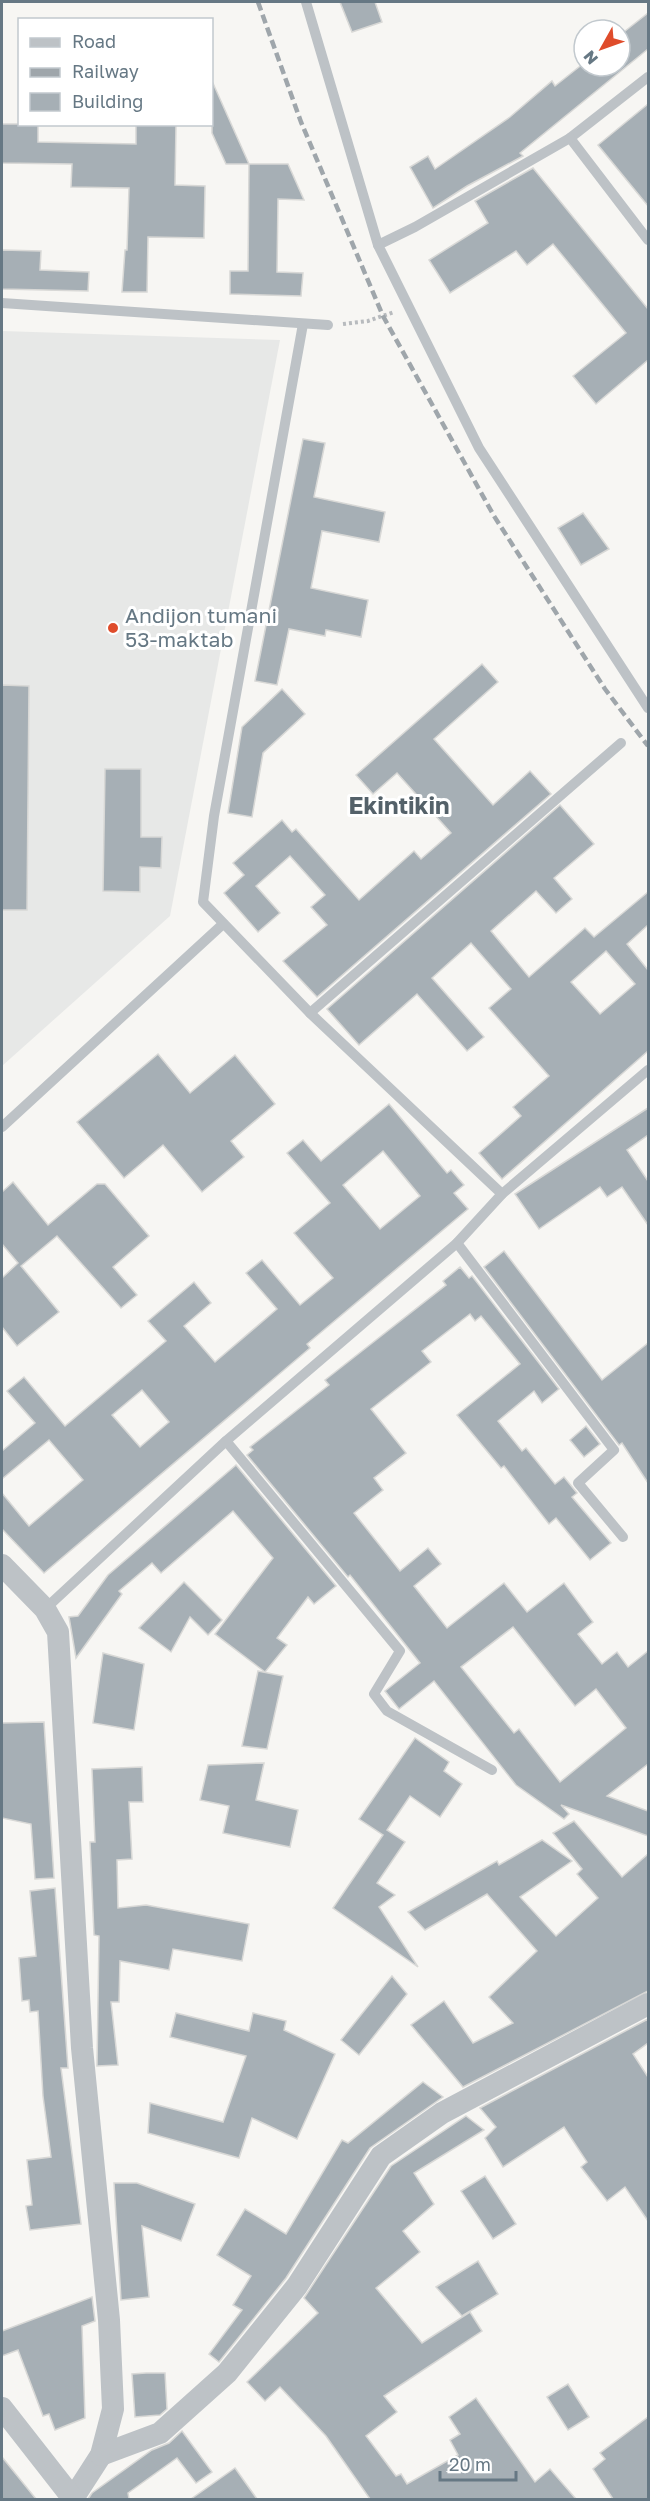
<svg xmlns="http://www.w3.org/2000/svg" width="650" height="2501" font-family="'Golos Text',sans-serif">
<rect width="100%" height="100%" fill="#f7f6f3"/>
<polygon fill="#e7e8e7" points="2,331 280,340 170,916 2,1066"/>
<g fill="#a6afb5" stroke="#d8d8d6" stroke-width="1.5" fill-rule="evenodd">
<polygon points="340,2 375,2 382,22 352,32"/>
<polygon points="648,13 648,49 520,153 523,156 467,186 433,208 410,167 428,156 435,169 510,117 552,81 555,86 584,63 584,66 620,66 620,35"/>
<polygon points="212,81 249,164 226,164 212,133"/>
<polygon points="648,104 648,206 598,145"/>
<polygon points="2,124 38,124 38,142 136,144 136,124 176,124 175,185 205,186 204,238 148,237 147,292 122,292 125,250 127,250 129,188 71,187 72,164 2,163"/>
<polygon points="249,164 288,164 304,200 278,199 277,272 303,273 301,296 230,294 230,271 248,271"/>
<polygon points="533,168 648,309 648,360 596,404 573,376 626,333 553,244 527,265 516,251 450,293 429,260 488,223 475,201"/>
<polygon points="2,250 41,251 40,270 89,272 88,291 2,289"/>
<polygon points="303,439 325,443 314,497 385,512 379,542 322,531 311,588 368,600 361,637 326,630 325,636 289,629 277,685 255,681"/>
<polygon points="583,513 609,549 581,565 558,528"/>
<polygon points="482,664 498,682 434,739 493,805 530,771 551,794 317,997 283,961 327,925 311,907 325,895 290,856 256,886 280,913 258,932 224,893 244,875 233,863 282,820 292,832 296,829 359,900 414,851 421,859 451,833 397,773 373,794 356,775"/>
<polygon points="2,685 29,686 27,910 2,910"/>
<polygon points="282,689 305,714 263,753 252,817 228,813 242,727"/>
<polygon points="105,769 141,769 141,837 162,837 161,868 140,867 140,892 103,891"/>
<path d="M560,805L594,844L554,878L572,899L556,913L536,891L491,931L529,977L585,928L594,937L648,892V925L627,944L648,970V1051L502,1179L479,1153L521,1116L513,1107L549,1076L489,1008L511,989L471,943L432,978L484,1037L467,1051L417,994L359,1045L327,1009ZM606,951L635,984L600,1014L571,982Z"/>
<polygon points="158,1054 190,1093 235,1055 275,1104 231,1141 244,1157 202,1192 163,1145 124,1178 77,1122"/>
<path d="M389,1104L447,1173L451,1170L464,1185L454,1193L468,1209L307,1344L310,1348L44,1573L2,1529V1493L29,1526L83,1480L49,1440L2,1479V1451L35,1423L7,1391L24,1377L65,1426L166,1341L148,1321L194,1282L211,1303L184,1326L215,1362L277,1309L246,1273L262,1260L300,1305L333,1278L294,1233L330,1203L287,1153L303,1140L321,1161ZM383,1151L420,1196L380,1229L343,1185ZM142,1390L169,1422L140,1447L112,1415Z"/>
<polygon points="648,1108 648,1135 627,1150 648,1181 648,1225 622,1187 607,1197 600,1187 539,1229 515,1194"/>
<polygon points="13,1182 48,1225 97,1184 105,1184 149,1236 113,1267 137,1295 121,1308 57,1236 21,1266 59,1312 17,1346 2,1327 2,1278 18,1263 2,1244 2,1192"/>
<polygon points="504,1251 602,1380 648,1343 648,1483 622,1443 619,1445 484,1267"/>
<path d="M460,1267L469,1278L472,1276L559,1389L542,1403L534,1391L498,1421L522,1451L526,1448L555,1484L564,1477L577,1493L572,1497L611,1543L590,1560L556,1518L549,1524L504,1466L501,1468L457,1415L520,1364L481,1316L475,1321L470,1314L422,1351L431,1362L371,1409L406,1453L374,1478L383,1490L354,1513L400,1571L428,1548L441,1564L414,1586L447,1628L504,1583L527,1612L564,1583L593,1622L578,1634L602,1664L617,1652L628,1667L648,1651V1764L607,1796L648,1811V1836L561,1805L569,1814L564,1819L516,1785L434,1681L399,1709L385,1691L420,1663L350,1575L348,1577L247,1455L253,1450L250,1447L329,1385L325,1380L446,1285L443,1281ZM513,1627L575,1706L596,1689L626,1728L560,1782L519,1729L514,1733L461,1667Z"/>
<polygon points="586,1426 600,1444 584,1457 570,1440"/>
<polygon points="236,1465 336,1586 314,1604 308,1597 277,1638 287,1645 265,1672 215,1634 273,1558 233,1511 161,1573 152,1563 119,1591 122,1594 76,1658 69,1617 78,1616 108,1575"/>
<polygon points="184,1582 222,1620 208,1635 190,1617 171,1652 139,1628"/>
<polygon points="103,1653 144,1664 134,1730 93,1723"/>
<polygon points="258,1671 283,1676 267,1749 242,1746"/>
<polygon points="44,1722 54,1878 35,1879 31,1824 2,1818 2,1723"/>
<polygon points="415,1738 449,1762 444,1771 462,1784 440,1817 410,1796 387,1830 405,1842 377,1883 395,1895 379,1907 418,1967 333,1908 383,1835 359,1819"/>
<polygon points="264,1763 256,1800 298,1810 290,1847 223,1833 229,1806 200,1800 208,1765"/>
<polygon points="142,1767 143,1802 129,1802 132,1859 117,1860 118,1908 146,1905 249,1924 242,1961 173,1949 169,1970 120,1961 119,2002 111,2002 118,2065 97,2066 99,1936 94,1935 90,1842 95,1842 92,1769"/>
<polygon points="574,1821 622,1877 648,1854 648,1991 463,2087 411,2025 444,2001 473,2043 513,2023 489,1997 537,1951 487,1894 425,1930 408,1912 497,1861 499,1865 542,1840 572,1861 520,1897 556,1936 598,1898 577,1874 582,1869 553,1833"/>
<polygon points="55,1888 68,2068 61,2068 81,2224 30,2230 26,2206 32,2205 27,2160 51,2157 43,2096 38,2011 30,2012 29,2000 22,2001 19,1958 36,1956 30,1891"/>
<polygon points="392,1976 407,1994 359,2055 341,2040"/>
<polygon points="176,2013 249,2031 253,2013 286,2021 284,2030 335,2054 297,2139 252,2118 239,2158 148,2133 150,2103 223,2122 246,2056 170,2037"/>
<polygon points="648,2019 648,2043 633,2054 648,2077 648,2221 625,2187 607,2201 581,2167 587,2162 564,2127 503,2167 485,2138 496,2127 480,2108"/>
<polygon points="423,2082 443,2097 370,2148 286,2278 219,2362 209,2354 242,2310 233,2305 251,2276 217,2255 245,2209 286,2234 342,2140 348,2143"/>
<polygon points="466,2116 484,2130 414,2173 434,2204 403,2231 420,2252 376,2288 422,2343 470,2312 482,2331 384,2396 397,2412 366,2436 396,2476 401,2474 407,2484 458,2455 450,2440 460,2434 449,2417 476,2398 535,2482 550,2469 576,2499 370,2499 326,2436 280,2387 265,2401 247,2382 318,2313 304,2298 391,2166"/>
<polygon points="485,2176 516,2224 493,2239 461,2191"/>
<polygon points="114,2183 137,2183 195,2204 181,2241 142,2226 149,2297 121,2300"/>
<polygon points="478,2261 498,2294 462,2316 436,2287"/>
<polygon points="92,2297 95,2321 82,2326 85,2418 55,2430 49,2414 43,2416 18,2350 2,2356 2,2331"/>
<polygon points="146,2373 165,2373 167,2409 160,2415 135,2417 132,2374"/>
<polygon points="568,2384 589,2417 568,2430 547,2397"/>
<polygon points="648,2417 648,2499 613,2499 593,2469 605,2459 600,2453"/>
<polygon points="182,2431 212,2472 196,2483 177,2458 128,2493 129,2499 88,2499 92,2493 152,2450 169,2443"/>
<polygon points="2,2457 36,2499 2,2499"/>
<polygon points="235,2468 257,2499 191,2499"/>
</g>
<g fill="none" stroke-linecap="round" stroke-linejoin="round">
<polyline stroke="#b8bbbe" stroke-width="4" stroke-dasharray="3 3" stroke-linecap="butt" points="343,324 368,321 394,312"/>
<g stroke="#bdc2c6" stroke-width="10">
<polyline points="306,2 378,245"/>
<polyline points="648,77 570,138 648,240"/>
<polyline points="570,138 415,227 378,245 479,448 648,708"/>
<polyline points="2,303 328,325"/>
<polyline points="310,1013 621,743"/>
<polyline points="2,1127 223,924"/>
<polyline points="502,1194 648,1070"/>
<polyline points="457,1243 614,1450 578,1483 623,1537"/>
<polyline points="226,1441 400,1651 374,1694 387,1711 492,1770"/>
<polyline points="45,1609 226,1441 457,1243 502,1194 310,1013 203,902 214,816 303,324"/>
</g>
<g stroke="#bdc2c6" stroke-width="22">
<polyline points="2,1565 45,1609 58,1632 82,2048 109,2320 113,2409 101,2455 72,2500"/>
<polyline points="2,2408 74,2500"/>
<polyline points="101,2455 160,2433 227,2373 297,2286 381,2156 442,2113 648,2004"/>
</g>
<polyline stroke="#9fa6ab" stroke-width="4.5" stroke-dasharray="9 4.5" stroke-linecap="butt" points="258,2 301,122 383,316 494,516 605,689 648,746"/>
</g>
<circle fill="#df4c2b" stroke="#fff" stroke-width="2" cx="113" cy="628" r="6"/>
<g text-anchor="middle" stroke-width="6" stroke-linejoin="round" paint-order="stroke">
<g font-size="21" fill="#667884" stroke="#fff" text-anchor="start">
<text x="125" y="623">Andijon tumani<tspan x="125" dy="24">53-maktab</tspan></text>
</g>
<g font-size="24" font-weight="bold" fill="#546169" stroke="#fff">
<text x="399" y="814">Ekintikin</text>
</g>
</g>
<rect width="650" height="2501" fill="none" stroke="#667884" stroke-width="6"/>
<rect x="18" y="18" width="195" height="108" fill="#ffffff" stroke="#c2c9ce" stroke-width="1.5"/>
<rect x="30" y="38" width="30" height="9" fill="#bdc2c6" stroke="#c2c9ce" stroke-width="1.5"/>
<text x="72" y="48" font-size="18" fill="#667884">Road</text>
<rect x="30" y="68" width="30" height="9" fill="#9fa6ab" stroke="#c2c9ce" stroke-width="1.5"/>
<text x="72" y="78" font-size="18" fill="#667884">Railway</text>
<rect x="30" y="93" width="30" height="18" fill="#a6afb5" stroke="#c2c9ce" stroke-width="1.5"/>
<text x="72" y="108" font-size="18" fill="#667884">Building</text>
<g transform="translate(602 48) rotate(230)"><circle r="28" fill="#ffffff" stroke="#c2c9ce" stroke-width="1.5"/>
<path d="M0-4.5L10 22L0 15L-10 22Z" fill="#df4c2b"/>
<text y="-9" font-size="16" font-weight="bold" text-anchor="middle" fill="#667884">N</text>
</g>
<path d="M440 2471v9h76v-9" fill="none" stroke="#667884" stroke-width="3"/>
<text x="449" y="2471" font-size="18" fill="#667884" stroke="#ffffff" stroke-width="4.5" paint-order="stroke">20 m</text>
</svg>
